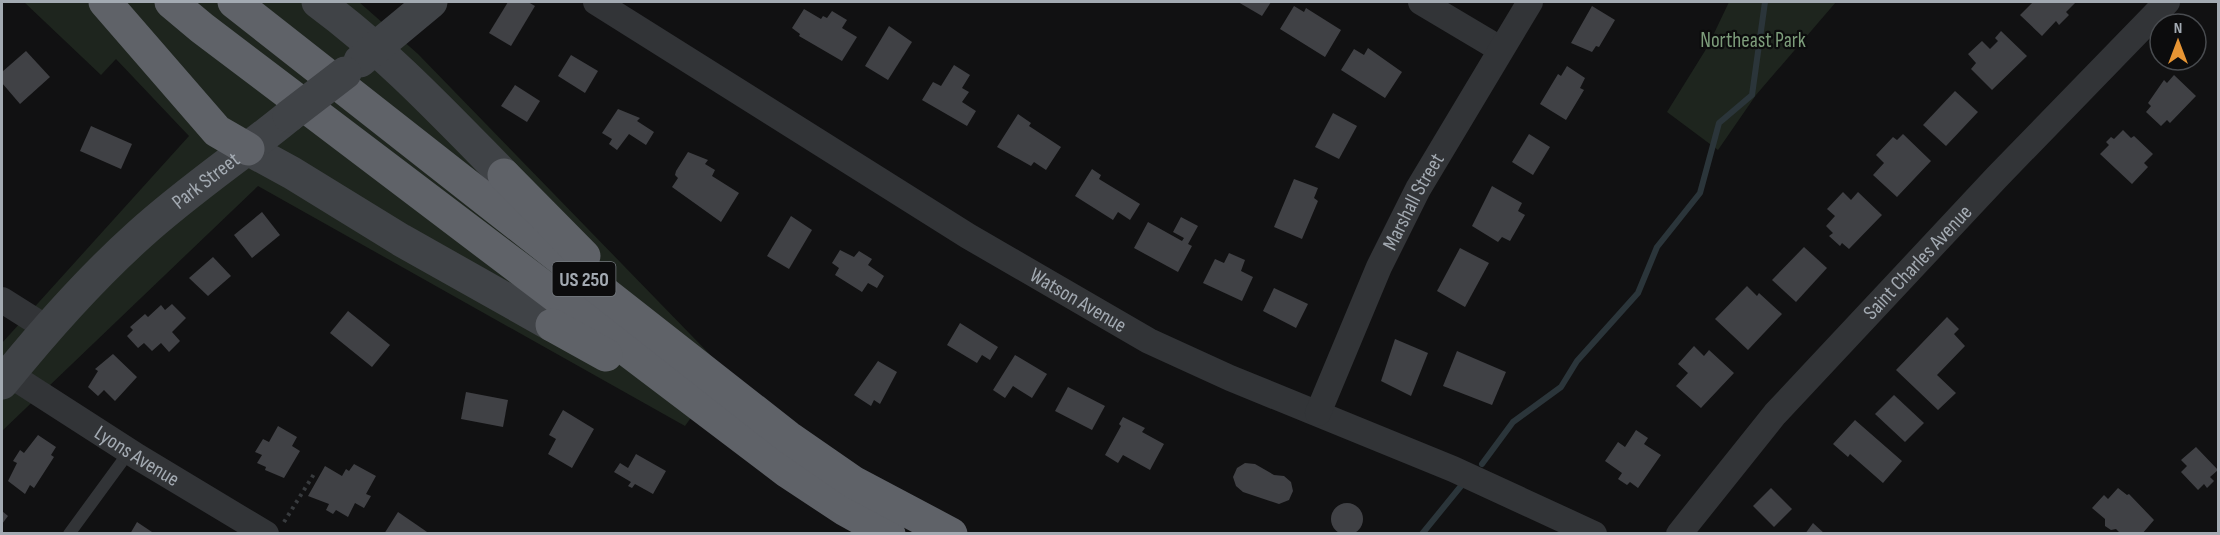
<svg xmlns="http://www.w3.org/2000/svg" width="2220" height="535" font-family="'Sofia Sans Condensed',sans-serif">
<rect width="100%" height="100%" fill="#111112"/>
<g fill="#1e251e">
<polygon points="24,2 359,2 418,54 725,370 685,426 258,186 2,431 2,343 189,136 116,59 101,75"/>
<polygon points="1729,2 1836,2 1756,95 1718,150 1667,112 1708,46"/>
</g>
<g fill="none" stroke-linecap="round" stroke-linejoin="round">
<g stroke="#2b353a" stroke-width="6">
<polyline points="1482,464 1513,422 1561,387 1577,361 1638,293 1657,247 1700,193 1719,123 1752,95 1765,2"/>
<polyline points="1422,534 1461,486"/>
</g>
</g>
<g fill="#404145">
<polygon points="508,2 528,2 535,6 511,46 489,33"/>
<polygon points="1238,2 1271,2 1262,16"/>
<polygon points="2033,2 2076,2 2066,12 2069,15 2059,25 2056,21 2042,36 2020,15"/>
<polygon points="1294,6 1304,12 1306,8 1341,30 1325,57 1280,29"/>
<polygon points="1592,6 1615,20 1599,47 1596,46 1592,52 1571,43"/>
<polygon points="804,9 821,19 823,16 827,18 832,11 847,20 842,28 857,37 842,61 799,36 800,34 792,28"/>
<polygon points="889,26 912,42 888,80 865,66"/>
<polygon points="2001,31 2027,56 1992,90 1971,69 1976,63 1968,54 1982,41 1990,49 1998,41 1995,38"/>
<polygon points="1368,48 1402,72 1385,98 1341,70 1354,49 1364,55"/>
<polygon points="26,51 50,77 20,104 2,83 2,72"/>
<polygon points="571,55 598,71 585,93 558,76"/>
<polygon points="954,65 970,75 962,88 969,92 962,102 976,111 967,126 922,100 933,82 941,86"/>
<polygon points="1567,66 1585,78 1580,88 1584,90 1566,120 1540,104 1558,74 1561,76"/>
<polygon points="2174,75 2196,96 2170,123 2167,120 2161,126 2146,112 2151,106 2148,103 2164,80 2167,83"/>
<polygon points="515,85 540,101 527,122 501,106"/>
<polygon points="1955,91 1978,112 1946,146 1923,125"/>
<polygon points="618,109 640,118 637,121 654,132 646,145 629,134 617,150 609,144 612,139 602,133"/>
<polygon points="1333,113 1357,126 1339,159 1315,147"/>
<polygon points="1018,114 1031,123 1029,126 1061,147 1046,170 1034,162 1031,166 997,147"/>
<polygon points="91,126 132,144 121,169 80,151"/>
<polygon points="2123,130 2131,138 2134,136 2153,154 2144,163 2148,167 2132,184 2100,154 2109,145 2106,142 2111,137 2114,139"/>
<polygon points="1529,134 1550,147 1533,175 1512,162"/>
<polygon points="1903,134 1931,161 1897,197 1873,175 1884,163 1876,155 1893,137 1897,140"/>
<polygon points="688,152 708,160 705,164 715,170 712,176 739,193 721,222 672,187 678,178 675,175 676,171"/>
<polygon points="1092,169 1101,175 1099,179 1140,204 1130,220 1118,212 1113,220 1075,196"/>
<polygon points="1294,179 1318,188 1314,198 1318,201 1302,239 1274,227"/>
<polygon points="1492,186 1522,203 1518,211 1525,215 1510,241 1502,237 1498,242 1472,226"/>
<polygon points="1843,192 1851,200 1858,192 1882,215 1849,249 1842,243 1840,246 1829,236 1833,233 1826,226 1835,216 1827,209"/>
<polygon points="262,212 280,235 252,258 234,235"/>
<polygon points="791,216 812,230 789,269 767,256"/>
<polygon points="1181,217 1198,226 1188,244 1192,246 1178,272 1134,248 1148,222 1182,241 1184,238 1173,232"/>
<polygon points="1804,247 1827,268 1796,302 1772,280"/>
<polygon points="1460,248 1489,263 1465,307 1437,291"/>
<polygon points="840,250 854,257 859,251 872,259 868,265 884,276 877,288 868,283 862,292 835,275 839,268 832,263"/>
<polygon points="1229,253 1245,260 1241,271 1253,277 1242,301 1203,283 1215,259 1224,263"/>
<polygon points="213,257 231,276 208,296 189,278"/>
<polygon points="1747,286 1757,296 1759,293 1782,314 1748,350 1715,319"/>
<polygon points="1274,288 1308,304 1296,328 1263,311"/>
<polygon points="172,304 186,318 172,332 180,341 169,352 161,343 152,351 144,343 138,348 127,336 133,330 130,327 145,314 148,317 161,305 165,310"/>
<polygon points="348,311 390,345 372,367 330,333"/>
<polygon points="1947,317 1959,329 1954,334 1965,346 1937,375 1956,393 1938,410 1896,370"/>
<polygon points="960,323 998,347 990,360 982,355 977,363 947,345"/>
<polygon points="1395,339 1428,353 1411,396 1381,381"/>
<polygon points="1694,346 1704,356 1709,350 1734,373 1701,408 1676,386 1688,373 1678,364"/>
<polygon points="1457,351 1506,372 1492,405 1443,386"/>
<polygon points="113,354 137,377 115,401 104,390 98,396 88,387 98,371 95,369"/>
<polygon points="1015,355 1047,374 1032,398 1013,386 1005,398 993,390"/>
<polygon points="878,361 897,372 880,404 874,400 871,406 854,395"/>
<polygon points="1068,387 1105,406 1092,430 1055,411"/>
<polygon points="466,392 508,400 503,427 461,419"/>
<polygon points="1894,395 1924,423 1905,442 1875,414"/>
<polygon points="563,410 594,429 572,468 548,454 556,439 549,435"/>
<polygon points="1123,417 1145,428 1142,432 1164,444 1150,470 1123,455 1118,463 1105,455 1121,426 1119,424"/>
<polygon points="1855,420 1902,461 1883,483 1850,454 1848,457 1833,444"/>
<polygon points="278,426 297,437 292,446 300,451 284,478 265,470 266,467 257,463 262,455 255,452 263,439 269,442"/>
<polygon points="1636,430 1648,438 1644,444 1661,455 1638,488 1630,482 1627,485 1618,479 1622,473 1605,461 1618,442 1625,447"/>
<polygon points="38,435 56,447 51,455 54,457 34,488 30,485 25,494 8,481 17,463 13,461 20,450 24,453"/>
<polygon points="2196,447 2218,470 2210,477 2214,481 2207,488 2204,484 2198,490 2181,472 2187,466 2181,460"/>
<polygon points="636,454 666,471 653,494 635,484 632,488 628,486 631,482 614,472 620,463 628,468"/>
<polygon points="1245,463 1255,464 1274,475 1284,476 1291,482 1293,491 1289,500 1279,504 1243,492 1236,486 1233,477 1237,468"/>
<polygon points="354,464 376,476 366,494 371,496 364,508 355,503 348,517 336,510 333,514 326,510 329,504 308,496 325,466 342,476 346,469 349,471"/>
<polygon points="1771,488 1792,509 1774,527 1753,506"/>
<polygon points="2118,488 2127,495 2129,494 2154,520 2142,534 2121,534 2116,529 2111,530 2105,526 2105,519 2092,508 2104,495 2108,499"/>
<circle cx="1347" cy="519" r="16"/>
<polygon points="2,511 8,516 2,524"/>
<polygon points="398,512 430,534 384,534"/>
<polygon points="137,522 155,534 130,534"/>
<polygon points="1813,523 1825,534 1805,534"/>
</g>
<g fill="none" stroke-linecap="round" stroke-linejoin="round">
<polyline stroke="#383b3e" stroke-width="4" stroke-dasharray="3 4.5" stroke-linecap="butt" points="284,522 314,474"/>
<polyline stroke="#323437" stroke-width="12" points="69,534 129,452"/>
<g stroke="#323437" stroke-width="26">
<path id="s1" d="M596,2L968,236L1149,341L1230,378L1453,469L1594,534"/>
<polyline points="1421,2 1500,49"/>
<polyline points="2,300 48,329"/>
<path id="s2" d="M9,374L138,457L266,534"/>
<path id="s3" d="M1318,413L1379,267L1418,189L1530,2"/>
<path id="s4" d="M1679,534L1775,414L1997,177L2167,2"/>
</g>
<g stroke="#404347" stroke-width="33">
<path d="M318,2C387,53 444,114 504,175"/>
<polyline points="360,61 431,2"/>
<polyline points="248,149 292,173 401,240 552,325"/>
<path id="s5" d="M2,383C44,331 89,280 139,235C186,192 240,156 289,116"/>
</g>
<g stroke="#5f6268" stroke-width="33">
<polyline points="105,2 217,131 248,149"/>
<polyline points="171,2 202,28 788,472 844,509 889,534"/>
<polyline points="234,2 788,437 853,482 951,534"/>
<polyline points="504,175 584,256"/>
<polyline points="552,325 606,355"/>
</g>
<polyline stroke="#404347" stroke-width="33" points="289,116 345,73"/>
</g>
<g text-anchor="middle" stroke-width="4.5" stroke-linejoin="round" paint-order="stroke">
<rect fill="#0c0c0d" stroke="#767b80" stroke-width="1.5" x="552.5" y="262" width="63" height="34" rx="4.5"/>
<g font-size="20" font-weight="bold" fill="#a3aab2">
<text x="584" y="286">US 250</text>
</g>
<g font-size="21" fill="#7d9d7b" stroke="#0c0c0d">
<text x="1753" y="47">Northeast Park</text>
</g>
<g font-size="21" fill="#a3aab2" stroke="#0c0c0d">
<text dy="7" stroke="none"><textPath href="#s5" startOffset="288">Park Street</textPath></text>
<text dy="7" stroke="none"><textPath href="#s3" startOffset="232">Marshall Street</textPath></text>
<text dy="7" stroke="none"><textPath href="#s4" startOffset="362">Saint Charles Avenue</textPath></text>
<text dy="7" stroke="none"><textPath href="#s1" startOffset="567">Watson Avenue</textPath></text>
<text dy="7" stroke="none"><textPath href="#s2" startOffset="152">Lyons Avenue</textPath></text>
</g>
</g>
<rect width="2220" height="535" fill="none" stroke="#a3aab2" stroke-width="6"/>
<g transform="translate(2178 42)"><circle r="28" fill="#0c0c0d" stroke="#484b4f" stroke-width="1.5"/>
<path d="M0-4.5L10 22L0 15L-10 22Z" fill="#e79534"/>
<text y="-9" font-size="16" font-weight="bold" text-anchor="middle" fill="#a3aab2">N</text>
</g>
</svg>
